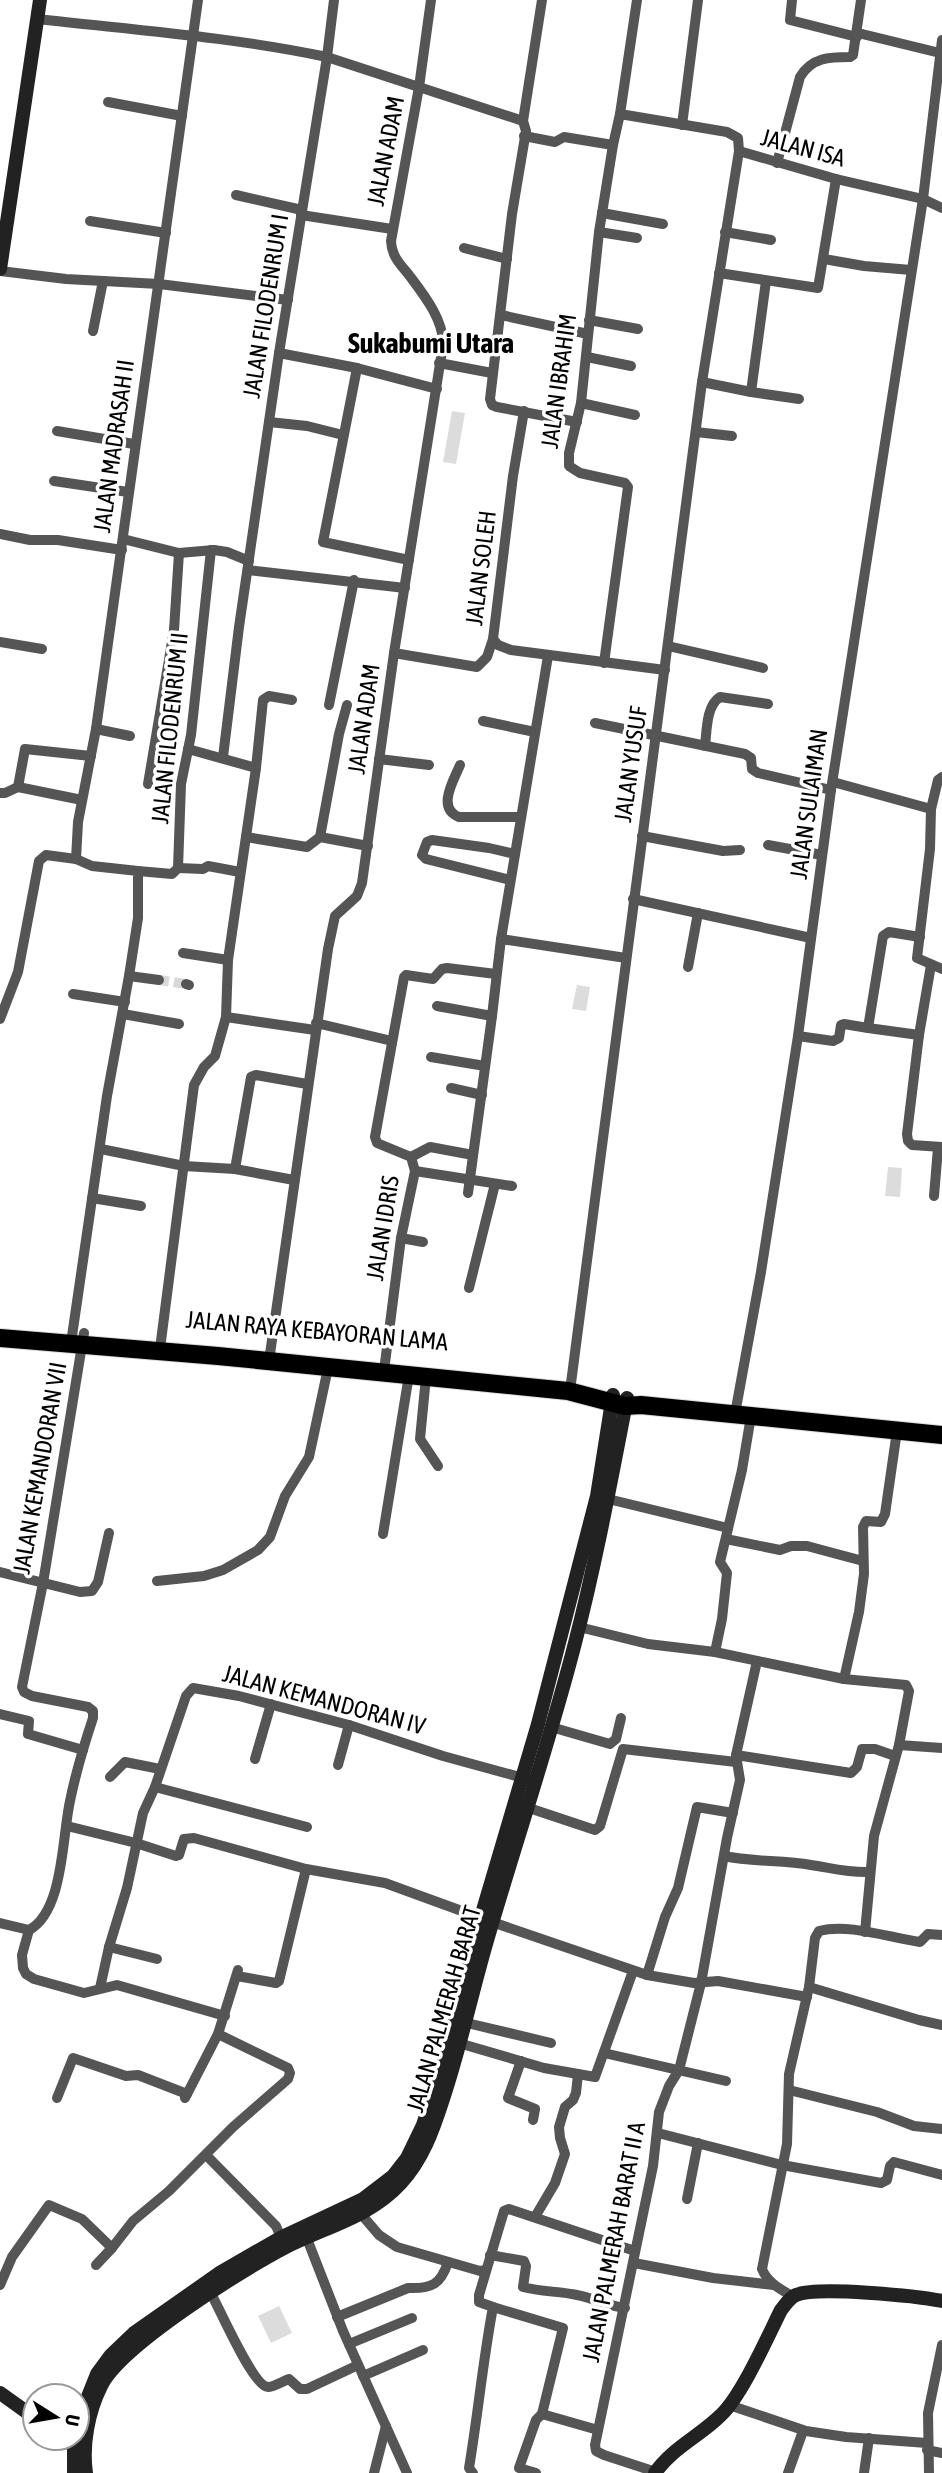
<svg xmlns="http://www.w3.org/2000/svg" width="942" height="2473" font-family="'Asap Condensed',sans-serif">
<rect width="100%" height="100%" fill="#fff"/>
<g fill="#dcdcdc">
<polygon points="452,411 465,413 456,464 443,462"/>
<polygon points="577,985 590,987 586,1011 572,1009"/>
<polygon points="888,1167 902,1168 900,1197 885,1196"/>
<polygon points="279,2306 292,2333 271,2343 258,2316"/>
</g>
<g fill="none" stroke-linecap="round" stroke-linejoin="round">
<polyline stroke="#d9d9d9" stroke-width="10" stroke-dasharray="10 5" stroke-linecap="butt" points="159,980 186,984"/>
<defs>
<polyline id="primary" points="0,1338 218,1356 568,1391 625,1406 641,1405 942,1435"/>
</defs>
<use href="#primary" stroke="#dbdbdb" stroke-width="20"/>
<g stroke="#555" stroke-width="10">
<polyline points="542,0 523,121 526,131 512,214 490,399 492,405 497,407 577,422"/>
<polyline points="792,0 790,20 857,37"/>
<path d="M38,19C134,30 232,37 327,57L523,121"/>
<polyline points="858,33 940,53"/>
<polyline points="108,102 182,116"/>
<polyline points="620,114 637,0"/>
<polyline points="682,125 698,0"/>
<polyline points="524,136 555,142 564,137 613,145 620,114 727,132 738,138 739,151 836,179 923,199 942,208"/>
<path d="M777,163L800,77C812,57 830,57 850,57L853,55L861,0"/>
<polyline points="236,195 302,210"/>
<polyline points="602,213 663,224"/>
<polyline points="301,215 392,229"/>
<polyline points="90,221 166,233"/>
<polyline points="599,232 637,238"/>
<polyline points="725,232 771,240"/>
<polyline points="464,248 507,259"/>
<polyline points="824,259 864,266 911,270"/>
<polyline points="0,271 66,279 159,284 288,300"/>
<polyline points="719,273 818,288 836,179"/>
<polyline points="501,315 588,334"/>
<polyline points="589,320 638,329"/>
<polyline points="93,331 103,281"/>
<polyline points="279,353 357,368 437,389"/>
<polyline points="587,357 631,366"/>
<polyline points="439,363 492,373"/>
<polyline points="357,368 323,542 409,560"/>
<polyline points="702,382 751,392 799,399"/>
<polyline points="751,392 766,281"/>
<polyline points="581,403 635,415"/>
<polyline points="269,422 307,426 343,435"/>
<polyline points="57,431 134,444"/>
<polyline points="696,432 732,436"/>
<polyline points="54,481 128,492"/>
<polyline points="0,534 30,540 58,540 122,550"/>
<polyline points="123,539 179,553 214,550 227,552 249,561"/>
<polyline points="248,570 405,588"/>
<polyline points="493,639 498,645 511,650 665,670"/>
<polyline points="0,642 42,649"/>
<polyline points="668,646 763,668"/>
<polyline points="394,653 477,667 487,657 493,639 513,476 524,411"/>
<polyline points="604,663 628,487 625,483 580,473 569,466 569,453 581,403 599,232 613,145"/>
<polyline points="329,705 354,580"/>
<polyline points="483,721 535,732"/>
<polyline points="595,723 745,754 751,758 752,769 758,773 831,790"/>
<polyline points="96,729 130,736"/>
<path d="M705,746C707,730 706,706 720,697L768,704"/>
<polyline points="188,749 256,768 228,960 226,1017 315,1030"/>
<polyline points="223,757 239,627 279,353 327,57 334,0"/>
<polyline points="379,759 429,765"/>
<path d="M460,765C454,780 436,808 459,817H521"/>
<polyline points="256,768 263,700 269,696 292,700"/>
<polyline points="833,782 931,809 938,780 942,777"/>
<polyline points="148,784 174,630 179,553"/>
<polyline points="18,787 25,749 91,756"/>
<polyline points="0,793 5,793 18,787 82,800"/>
<polyline points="931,809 930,849 917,958 942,969"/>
<polyline points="642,836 723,851 740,850"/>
<polyline points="246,837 307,847 320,837 339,734 347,705"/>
<polyline points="320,837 368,846"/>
<polyline points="768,845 822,855"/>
<polyline points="178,868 203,869 208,866 240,872"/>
<polyline points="138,871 172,874 178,868 181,784 191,735 211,550"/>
<polyline points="510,880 426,859 422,855 427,842 432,840 489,848 515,854"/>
<polyline points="633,899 811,938"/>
<polyline points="501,939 626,958"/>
<polyline points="183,953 228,960"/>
<polyline points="931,965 919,1035 907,1134 908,1141 912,1145 942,1147"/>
<polyline points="688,967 698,913"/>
<polyline points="129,976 159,980"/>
<polyline points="186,984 189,985"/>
<polyline points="73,994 125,1002"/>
<polyline points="437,1006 492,1016"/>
<polyline points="123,1014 179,1024"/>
<polyline points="0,1019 18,972 39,861 46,855 76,859"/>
<polyline points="316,1023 392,1041"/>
<polyline points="868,1028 919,1035"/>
<polyline points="798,1036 833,1041 839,1038 841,1025 844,1024 868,1028 883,936 889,932 920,937"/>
<polyline points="431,1057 485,1066"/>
<polyline points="451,1088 482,1095"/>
<polyline points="101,1149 184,1166 235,1169 294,1180"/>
<polyline points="411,1157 430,1147 473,1155"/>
<polyline points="235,1169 251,1077 256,1075 307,1084"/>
<polyline points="415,1171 512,1186"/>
<polyline points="468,1193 492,1016 501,939 548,656"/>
<polyline points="934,1196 938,1148"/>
<polyline points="92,1198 141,1206"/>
<polyline points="401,1238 423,1242"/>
<polyline points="469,1288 495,1184"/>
<polyline points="161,1341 194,1085 204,1067 215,1056 226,1017"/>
<polyline points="71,1343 107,1096 129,976 138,918 138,871 92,866 76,859 78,822 96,729 198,0"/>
<path d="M269,1361L328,949L335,916L357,896L362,883L394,653L443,345C444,320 424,295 409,275C400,264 392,257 391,241L419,87L431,0"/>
<polyline points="385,1363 401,1238 415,1171 411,1157 377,1143 375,1137 404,977 406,975 433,979 442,969 447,968 496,974"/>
<polyline points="426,1377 420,1439 438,1466"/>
<polyline points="571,1383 702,382 739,151"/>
<polyline points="735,1414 761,1272 798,1036 831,790 923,199 942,40"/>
<polyline points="608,1499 728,1528"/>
<polyline points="383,1534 409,1375"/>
<polyline points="726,1539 780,1550 791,1546 807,1546 863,1561"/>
<polyline points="0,1572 80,1592 92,1591 98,1582 109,1533"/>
<polyline points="157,1581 204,1576 223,1570 258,1550 270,1537 285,1496 309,1457 328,1368"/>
<polyline points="579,1627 648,1644 715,1652 844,1679 906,1685 909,1691 899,1745 874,1836 865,1932"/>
<polyline points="715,1652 722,1619 727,1573 720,1562 742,1470 751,1416"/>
<polyline points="844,1679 859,1612 864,1574 863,1527 866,1521 881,1522 885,1514 897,1431"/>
<polyline points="0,1714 29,1721 28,1734 83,1750"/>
<polyline points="551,1727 610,1744 616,1739 621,1718"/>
<polyline points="899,1745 942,1748"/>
<polyline points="736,1755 851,1773 857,1767 862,1749 875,1749 895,1756"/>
<polyline points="255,1759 271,1704"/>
<polyline points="338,1765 349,1725"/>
<polyline points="110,1777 125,1762 160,1769"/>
<polyline points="155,1787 307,1827"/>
<polyline points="523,1806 595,1830 600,1826 623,1749 736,1762"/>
<polyline points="67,1826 136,1843 176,1856 179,1855 184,1839 194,1838 306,1869 385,1883 492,1922 647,1975 694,1983 718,1981 807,1997"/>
<path d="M724,1856C752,1862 782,1860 811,1865C831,1868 849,1873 870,1872"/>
<path d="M0,1923L29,1930C64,1911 62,1836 70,1801C76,1772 84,1745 93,1718V1711L88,1707L32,1696L24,1692L22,1687L43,1583L84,1333"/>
<polyline points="29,1930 22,1955 23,1968 26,1974 34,1979 84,1993 117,1985 225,2016"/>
<polyline points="109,1947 157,1959"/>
<polyline points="647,1975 665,1917 678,1888 697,1807 733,1813"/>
<polyline points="237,1976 276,1983 279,1981 306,1869"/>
<polyline points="809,1987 919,2020 942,2025"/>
<polyline points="100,1988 109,1947 127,1888 143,1813 155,1787 186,1696 193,1688 239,1696 349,1725 443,1756 527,1779"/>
<polyline points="467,2023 551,2043"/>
<polyline points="462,2044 544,2068 595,2077 633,1971"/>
<polyline points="604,2053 726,2081"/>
<polyline points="521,2061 508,2098 535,2109 533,2120"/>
<polyline points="789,2090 877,2112 914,2126 942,2129"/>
<polyline points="57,2098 73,2058 126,2076 138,2075 187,2094"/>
<polyline points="185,2098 218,2034"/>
<polyline points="658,2133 782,2165 881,2183 887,2180 890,2166 894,2162 942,2175"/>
<polyline points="206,2155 276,2226 284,2244"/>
<polyline points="687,2199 698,2143"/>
<polyline points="361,2214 379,2235 397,2247 480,2271 486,2270"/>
<polyline points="535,2217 555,2183 565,2154 560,2138 559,2127 565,2107 573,2100 576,2093 578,2074"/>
<polyline points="304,2231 343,2331 407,2473"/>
<path d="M490,2255L524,2261L526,2266L523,2287C541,2292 559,2291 577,2295C593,2298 608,2306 625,2308"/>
<polyline points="634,2263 713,2278 774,2285"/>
<polyline points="96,2265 112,2248 133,2221 169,2191 233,2127 288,2079 290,2073 288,2068 218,2034 238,1970"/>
<polyline points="0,2285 12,2257 49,2205 82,2219 112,2248"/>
<path d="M208,2288C218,2304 252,2386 268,2387C274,2387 283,2381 289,2379L300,2389H307L358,2365"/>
<path d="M792,2296C780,2289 767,2282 762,2269L787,2144L789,2074L809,1987L815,1938L819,1931C848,1923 890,1938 920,1942L928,1934L942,1935"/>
<polyline points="493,2307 563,2328 542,2414 598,2430"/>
<path d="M337,2317L408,2288C432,2289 441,2284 448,2262"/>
<polyline points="349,2344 412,2318"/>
<polyline points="363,2376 423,2350"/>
<polyline points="729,2405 806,2431 846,2437 927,2443"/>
<polyline points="927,2450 942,2453"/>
<polyline points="656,2472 604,2455 596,2451 595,2445 653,2166 659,2112 669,2086 679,2070 701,1983 727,1838 740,1780 736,1755 757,1661"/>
<polyline points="374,2473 386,2426"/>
<path d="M473,2473L469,2468C478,2414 483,2360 493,2307L479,2302V2295L504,2211L509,2209L635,2251"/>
<polyline points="536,2473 519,2468 536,2420 542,2414"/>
<polyline points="788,2473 803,2431"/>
<polyline points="864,2473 869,2438"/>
<polyline points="929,2473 928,2413 942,2345"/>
</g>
<g stroke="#222" stroke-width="14">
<polyline points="0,269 40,0"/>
<polyline points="0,2393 35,2418"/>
<polyline points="77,2424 97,2374 111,2355 134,2333 221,2272 282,2237 363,2199 393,2176 407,2158 423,2125 449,2046 481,1917 538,1724 597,1496 613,1395"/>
<polyline points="74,2473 74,2438"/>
<path d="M86,2473C82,2445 88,2412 101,2386C120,2346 242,2270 284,2248C324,2227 369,2218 401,2183C423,2159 433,2130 443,2099C460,2048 471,1996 486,1944C515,1844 549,1744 575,1643C596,1562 611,1480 627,1398"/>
<path d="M655,2473C672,2448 700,2436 721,2415C742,2395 767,2338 781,2310C786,2304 789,2298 796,2295C817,2286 917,2296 942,2301"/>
</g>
<use href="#primary" stroke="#000" stroke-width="18"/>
</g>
<g text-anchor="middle" stroke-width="7" stroke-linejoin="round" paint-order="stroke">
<g font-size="24" fill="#000" stroke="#fff">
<text transform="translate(803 148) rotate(15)" y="8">JALAN ISA</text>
<text transform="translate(386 151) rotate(-79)" y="8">JALAN ADAM</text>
<text transform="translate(266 306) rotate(-81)" y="8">JALAN FILODENRUM I</text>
<text transform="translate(559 381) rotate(-82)" y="8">JALAN IBRAHIM</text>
<text transform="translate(114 446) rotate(-82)" y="8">JALAN MADRASAH II</text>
<text transform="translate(481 568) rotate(-83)" y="8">JALAN SOLEH</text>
<text transform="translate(364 719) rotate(-82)" y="8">JALAN ADAM</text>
<text transform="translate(170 728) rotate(-84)" y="8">JALAN FILODENRUM II</text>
<text transform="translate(631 764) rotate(-82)" y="8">JALAN YUSUF</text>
<text transform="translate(809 804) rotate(-82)" y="8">JALAN SULAIMAN</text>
<text transform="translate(383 1228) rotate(-81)" y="8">JALAN IDRIS</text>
<text transform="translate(317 1331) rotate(5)" y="8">JALAN RAYA KEBAYORAN LAMA</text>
<text transform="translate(40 1468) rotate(-80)" y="8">JALAN KEMANDORAN VII</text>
<text transform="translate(324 1700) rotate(15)" y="8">JALAN KEMANDORAN IV</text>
<text transform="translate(444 2009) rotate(-74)" y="8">JALAN PALMERAH BARAT</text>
<text transform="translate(614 2242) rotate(-79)" y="8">JALAN PALMERAH BARAT II A</text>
</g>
<g font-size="28" font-weight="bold" fill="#000" stroke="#fff">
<text x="431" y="353">Sukabumi Utara</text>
</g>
</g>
<g transform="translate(56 2417) rotate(101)"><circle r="33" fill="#ffffff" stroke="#999999" stroke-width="2"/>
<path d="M0-5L12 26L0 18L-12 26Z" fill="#000000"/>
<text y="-10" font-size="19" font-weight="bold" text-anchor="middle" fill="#000000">U</text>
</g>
</svg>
